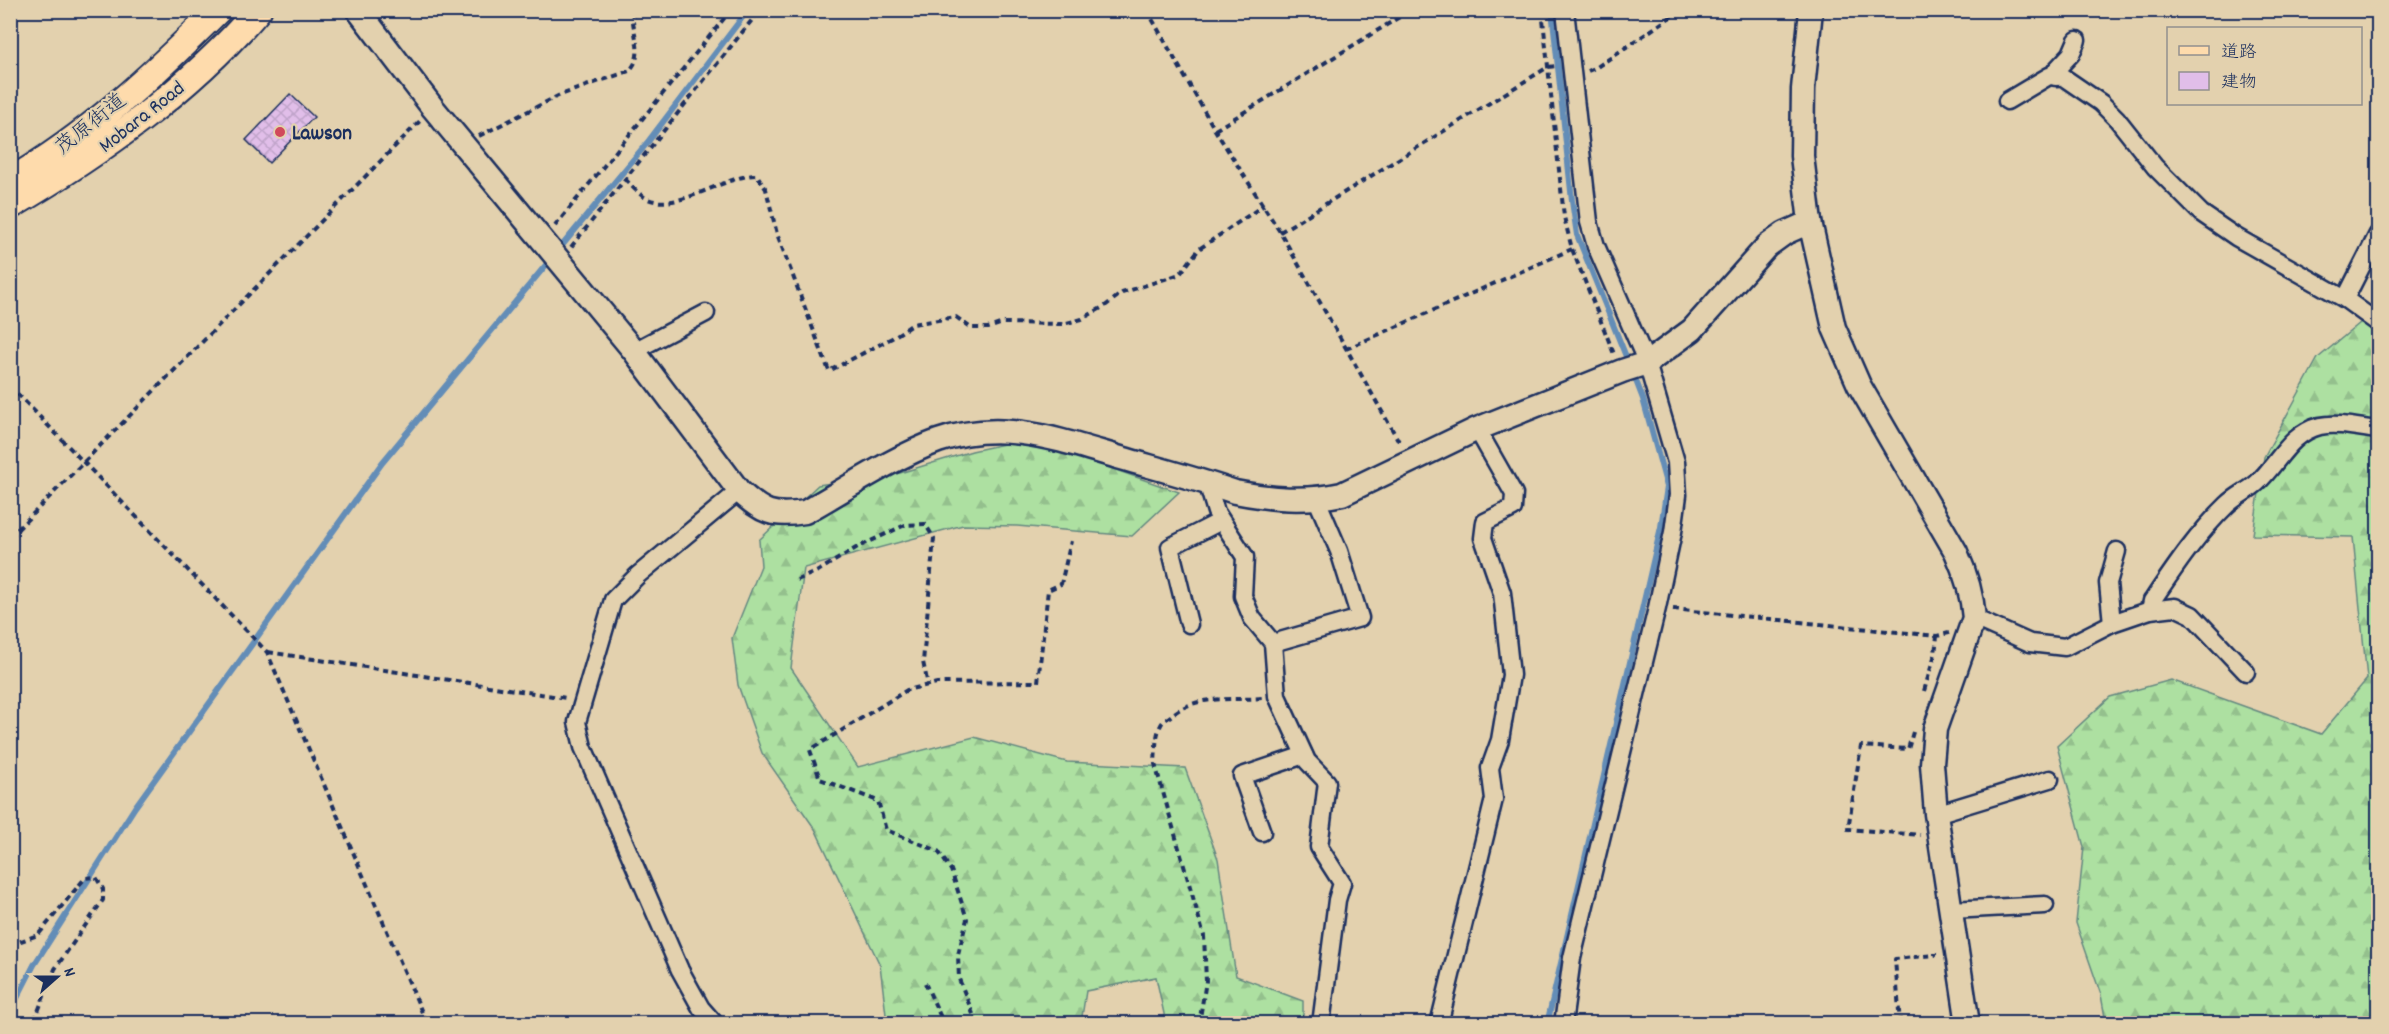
<svg xmlns="http://www.w3.org/2000/svg" width="2389" height="1034" font-family="Dekko,'Klee One',sans-serif">
<defs>
<pattern id="forest-firs" width="22" height="20" patternUnits="userSpaceOnUse" patternTransform="scale(1.5)"><rect width="22" height="20" fill="#ade0a1"/><path d="M5 1l3.5 6h-7zM16 11l3.5 6h-7z" fill="#94c08d"/></pattern>
<pattern id="building-cross-hatch" width="8" height="8" patternUnits="userSpaceOnUse" patternTransform="scale(1.5)"><rect width="8" height="8" fill="#e1bee9"/><path d="M0 0l8 8M0 8l8-8" fill="none" stroke="#c0a4ca"/></pattern>
</defs>
<rect width="100%" height="100%" fill="#e3d1ae"/>
<filter id="ink" filterUnits="userSpaceOnUse"><feTurbulence type="fractalNoise" baseFrequency=".0167" numOctaves="2"/><feDisplacementMap in="SourceGraphic" scale="12" xChannelSelector="R" yChannelSelector="G"/><feConvolveMatrix kernelMatrix="1 2 1 2 8 2 1 2 1" color-interpolation-filters="sRGB"/></filter>
<g filter="url(#ink)">
<g fill="url(#forest-firs)" stroke="#648880" stroke-width="1.5">
<polygon points="2372,313 2378,314 2378,1023 2106,1023 2101,995 2076,923 2084,847 2057,746 2110,697 2171,680 2321,734 2367,679 2353,537 2253,535 2264,457 2318,358"/>
<polygon points="1027,439 1179,492 1132,536 1017,526 963,525 804,568 791,668 858,767 974,737 1067,762 1185,768 1218,859 1236,976 1303,1001 1303,1023 1166,1023 1156,977 1086,991 1081,1023 887,1023 880,965 815,829 762,753 738,685 732,638 761,566 759,540 818,485 900,473 972,451"/>
</g>
<g fill="none" stroke-linecap="round" stroke-linejoin="round">
<g stroke="#648db7" stroke-width="6">
<polyline points="1552,10 1572,201 1577,235 1629,364"/>
<polyline points="10,1012 34,965 135,807 382,463 647,143 748,10"/>
<polyline points="1547,1024 1661,527 1667,487 1643,399 1633,373"/>
</g>
</g>
<polygon fill="url(#building-cross-hatch)" stroke="#1b2f5e" stroke-width="1.5" points="290,94 314,117 269,163 246,140"/>
<g fill="none" stroke-linecap="round" stroke-linejoin="round">
<defs>
<g id="street">
<polyline points="2056,77 2056,70 2071,54 2077,40"/>
<polyline points="2007,101 2049,76 2063,77 2101,103 2117,119 2155,167 2201,213 2236,237 2345,299 2378,323"/>
<polyline points="2345,299 2378,234"/>
<polyline points="634,351 706,313"/>
<polyline points="1207,482 1216,512 1245,557 1243,596 1252,618 1273,643"/>
<polyline points="1317,500 1339,551 1360,618 1273,643 1277,696 1307,761 1327,782 1319,847 1342,883 1337,900 1321,1024"/>
<path d="M2150,610L2152,601C2175,567 2197,534 2227,505C2236,496 2248,491 2257,483C2278,464 2290,433 2320,426C2338,422 2360,428 2378,430"/>
<polyline points="1974,618 2030,643 2065,647 2112,623 2150,610 2175,607 2192,615 2246,672"/>
<polyline points="2112,623 2108,583 2117,551"/>
<polyline points="1189,624 1170,547 1221,521"/>
<polyline points="1936,814 2050,779"/>
<polyline points="1262,832 1242,776 1304,755"/>
<polyline points="1951,910 2045,905"/>
<polyline points="715,1024 701,1008 680,970 583,747 577,722 613,600 638,575 739,491"/>
<polyline points="1439,1024 1494,799 1490,768 1500,740 1511,675 1502,593 1483,538 1485,522 1513,508 1514,494 1477,429"/>
<polyline points="1563,1024 1572,958 1657,608 1673,532 1678,495 1676,462 1647,363 1596,246 1589,222 1565,10"/>
</g>
<g id="secondary">
<path d="M358,10L433,108L634,351L739,491C763,513 772,517 805,512C848,488 892,458 938,441C1002,418 1059,440 1121,458C1159,469 1197,479 1235,492C1271,499 1305,502 1342,494L1477,429L1622,371L1647,363L1692,330L1767,246L1785,233L1810,222"/>
<path d="M1811,10L1803,89L1802,156L1810,222L1834,328L1859,385L1956,552C1966,574 1972,594 1974,618L1935,729L1932,764L1936,814L1968,1024"/>
</g>
<g id="primary">
<path d="M10,181C87,137 155,73 218,10"/>
<path d="M10,206C100,153 190,90 258,10"/>
</g>
</defs>
<use href="#street" stroke="#1b2f5e" stroke-width="21"/>
<use href="#secondary" stroke="#1b2f5e" stroke-width="27"/>
<use href="#primary" stroke="#1b2f5e" stroke-width="30"/>
<g stroke="#1b2f5e" stroke-width="4" stroke-dasharray="6 4.5" stroke-linecap="butt">
<polyline points="1147,10 1215,130 1280,232 1401,445"/>
<polyline points="1542,10 1564,217 1572,249 1614,354"/>
<polyline points="1588,71 1597,67 1681,10"/>
<polyline points="1215,130 1411,10"/>
<path d="M479,136L560,95L629,71C647,53 630,32 633,10"/>
<path d="M625,179C631,185 638,194 646,198C677,214 724,175 757,175L766,189L777,234L829,371L892,338L913,324L956,317L971,328H988L1003,323L1063,324L1082,319L1105,306L1122,293L1180,274L1199,249L1264,205"/>
<polyline points="555,226 731,10"/>
<polyline points="1280,232 1548,67 1557,66"/>
<polyline points="571,247 760,10"/>
<polyline points="1346,349 1572,249"/>
<polyline points="10,386 267,652 427,1024"/>
<polyline points="10,537 420,121"/>
<polyline points="797,580 818,571 856,548 905,525 925,524 934,538 923,662 928,685"/>
<polyline points="1673,609 1937,636 1949,633"/>
<polyline points="268,652 566,698"/>
<polyline points="1924,691 1935,654 1937,636"/>
<polyline points="1913,732 1908,749 1861,746 1848,829 1920,835"/>
<polyline points="10,945 38,935 85,878 96,877 103,889 103,900 55,969 33,1024"/>
<polyline points="925,983 944,1024"/>
<polyline points="977,1024 959,979 958,955 967,919 951,870 938,851 886,830 878,801 820,779 810,750 907,690 937,683 1038,682 1048,590 1061,584 1071,541"/>
<path d="M1199,1024L1206,981L1204,936L1155,764C1156,752 1155,734 1162,723C1164,720 1170,717 1173,714C1199,694 1230,701 1262,698"/>
<polyline points="1900,1024 1895,959 1935,955 1935,953"/>
</g>
<use href="#street" stroke="#e3d1ae" stroke-width="16"/>
<use href="#secondary" stroke="#e3d1ae" stroke-width="22"/>
<use href="#primary" stroke="#fedbac" stroke-width="26"/>
</g>
</g>
<circle fill="#d1495b" stroke="#e3d1ae" stroke-width="2" cx="280" cy="132" r="6"/>
<g text-anchor="middle" stroke-width="4.5" stroke-linejoin="round" paint-order="stroke">
<g font-size="21" fill="#1b2f5e" stroke="#e3d1ae">
<text transform="translate(141 116) rotate(-38)" y="7">Mobara Road</text>
<text transform="translate(90 123) rotate(-39)" y="7">茂原街道</text>
</g>
<g font-size="21" font-weight="bold" fill="#1b2f5e" stroke="#e3d1ae" text-anchor="start">
<text x="292" y="139">Lawson</text>
</g>
</g>
<rect width="2389" height="1034" fill="none" stroke="#e3d1ae" stroke-width="36"/>
<rect x="18" y="18" width="2353" height="998" fill="none" stroke="#1b2f5e" stroke-width="2" filter="url(#ink)"/>
<rect x="2167" y="27" width="195" height="78" fill="#e3d1ae" stroke="#93908e" stroke-width="1.5"/>
<rect x="2179" y="46" width="30" height="9" fill="#fedbac" stroke="#93908e" stroke-width="1.5"/>
<text x="2221" y="57" font-size="18" fill="#1b2f5e">道路</text>
<rect x="2179" y="72" width="30" height="18" fill="#e1bee9" stroke="#93908e" stroke-width="1.5"/>
<text x="2221" y="87" font-size="18" fill="#1b2f5e">建物</text>
<g transform="translate(57 977) rotate(69)" stroke="#e3d1ae" stroke-width="4.5" paint-order="stroke">
<path d="M0-4.5L10 22L0 15L-10 22Z" fill="#1b2f5e"/>
<text y="-9" font-size="16" font-weight="bold" text-anchor="middle" fill="#1b2f5e">N</text>
</g>
</svg>
